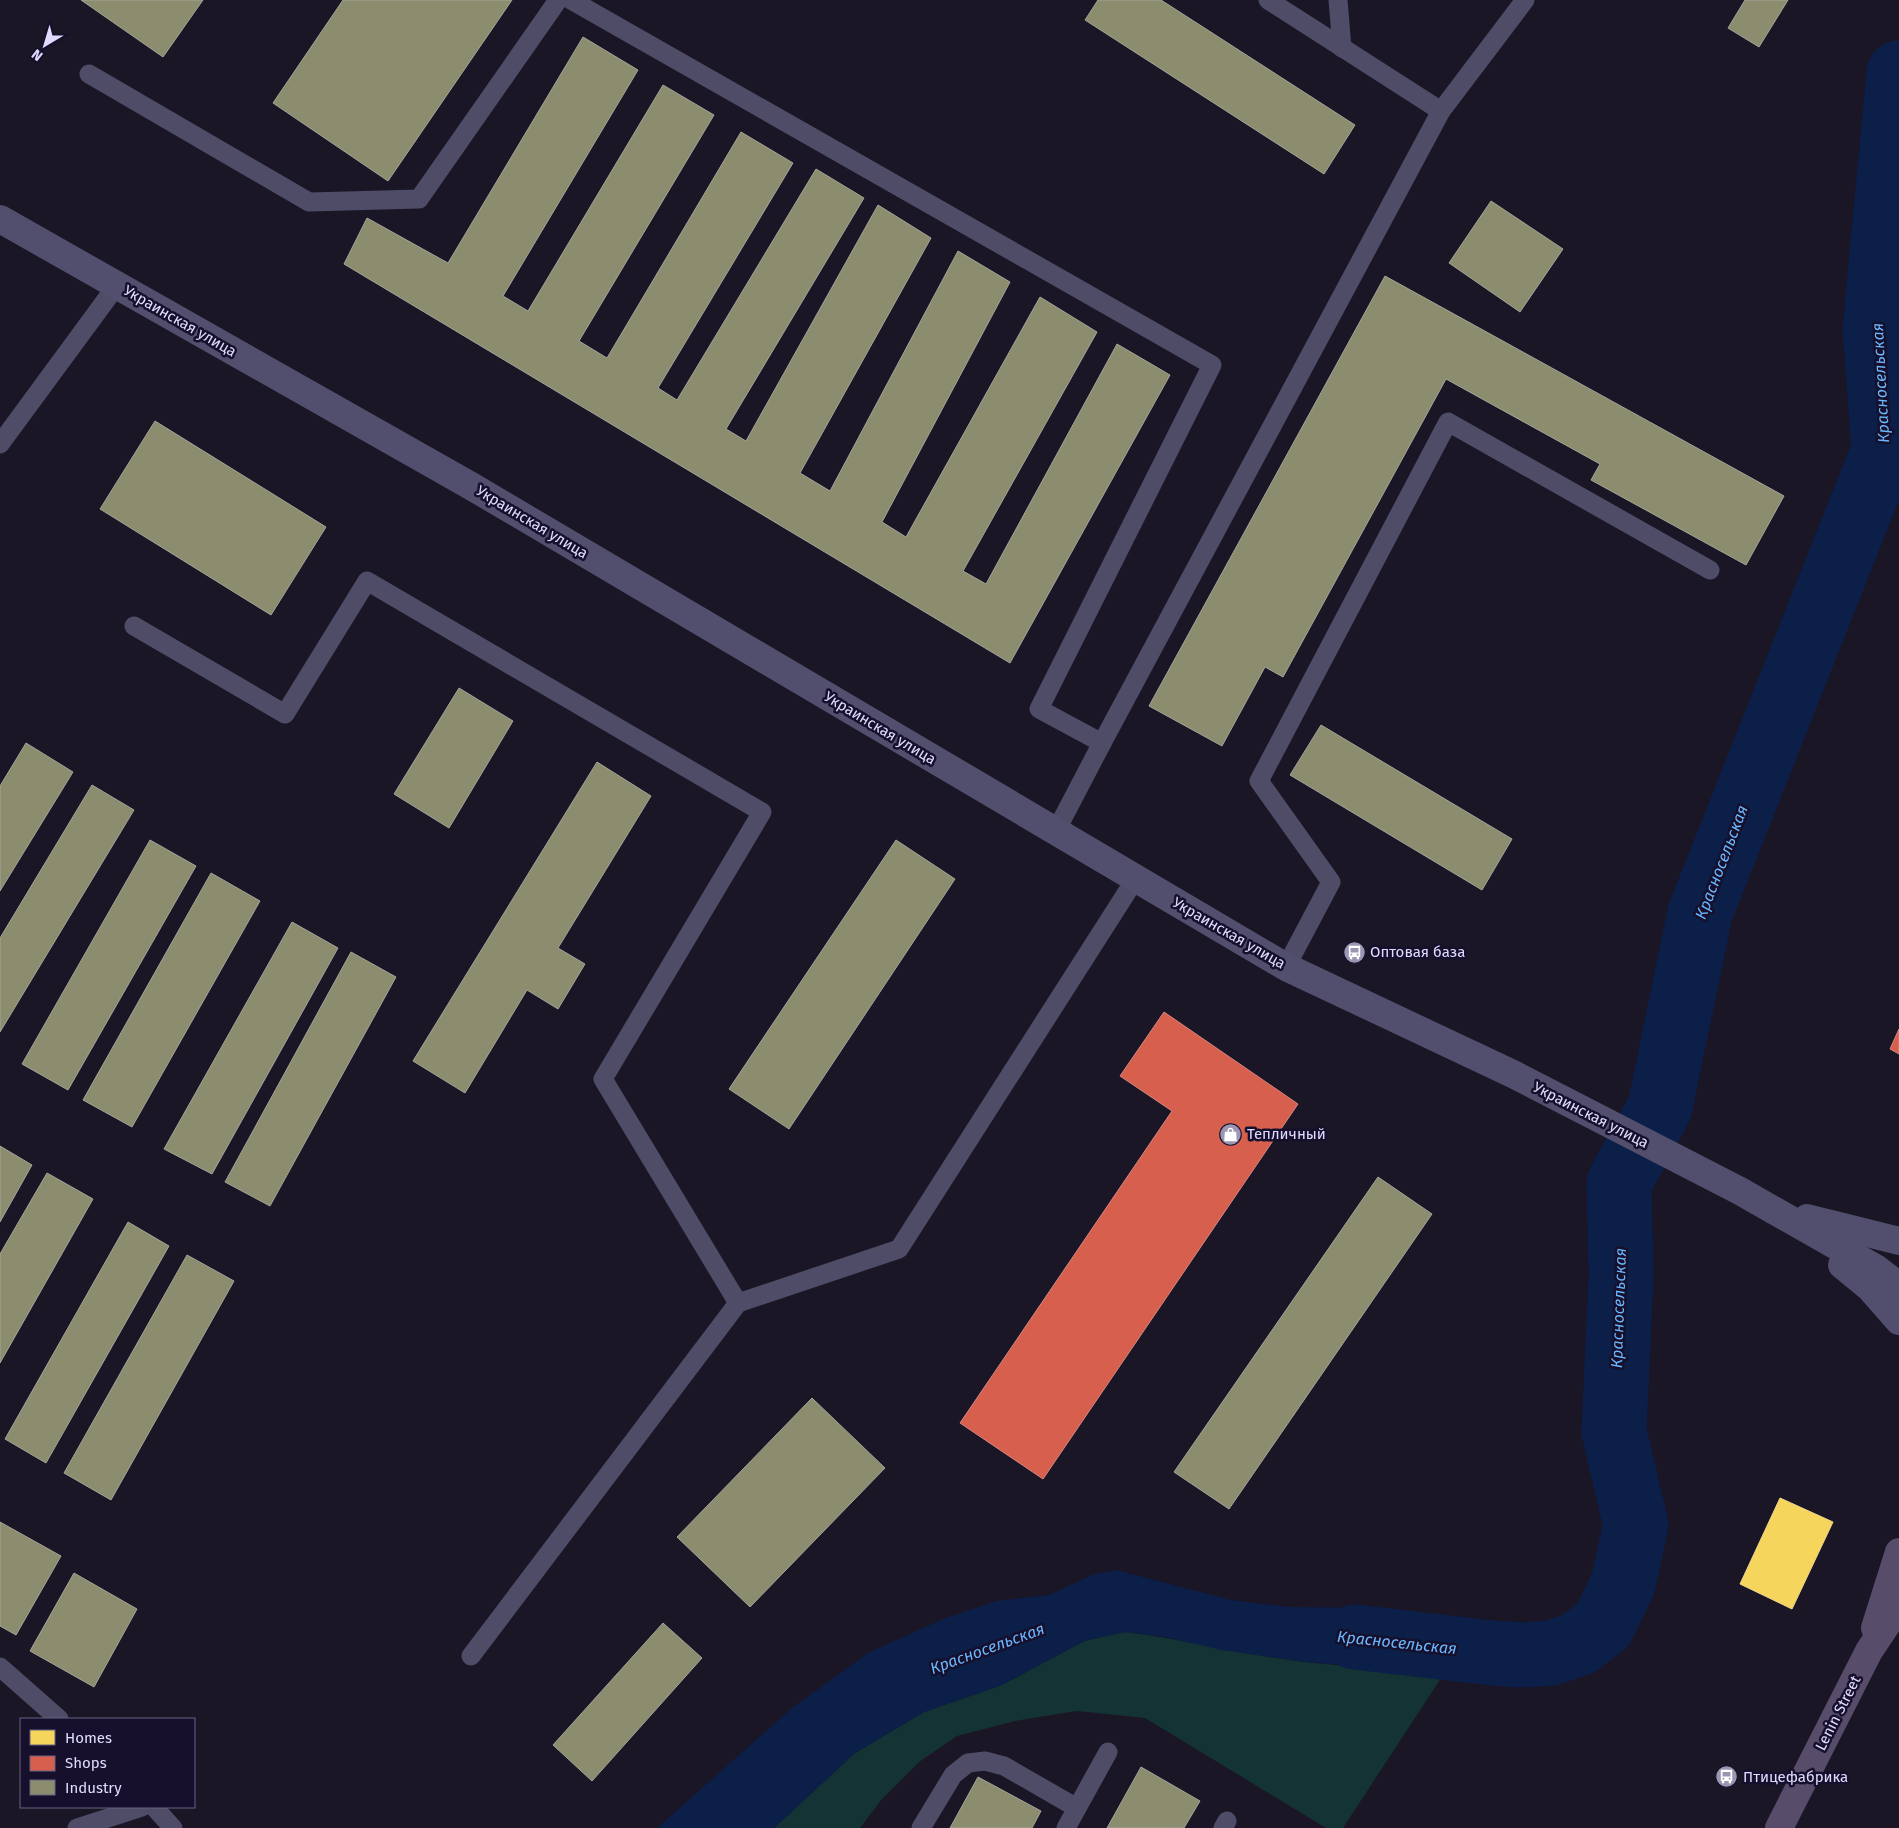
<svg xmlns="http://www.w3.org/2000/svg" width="1899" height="1828" font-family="'Fira Sans',sans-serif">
<rect width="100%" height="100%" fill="#1a1626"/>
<path fill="#143334" d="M1125,1632C1185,1639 1244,1655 1305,1662C1351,1667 1398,1669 1445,1672L1343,1828H1326L1145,1718L1077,1711L1015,1721L957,1736L919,1762L882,1799L860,1828H774L855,1753L924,1712L1002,1685L1084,1641Z"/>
<polygon fill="#0b1f49" points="1116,1570 1231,1600 1289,1607 1373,1608 1446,1617 1445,1672 1305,1662 1222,1650 1165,1637 1125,1632 1084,1641 1002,1685 924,1712 855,1753 774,1828 657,1828 792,1708 868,1653 943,1619 997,1601 1049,1595 1092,1575"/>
<polygon fill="#f6d55c" stroke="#efd78d" points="1780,1498 1833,1522 1792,1609 1740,1584"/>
<g fill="#d6604d" stroke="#d98582">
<polygon points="1164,1012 1298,1104 1043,1479 960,1423 1172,1111 1120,1076"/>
<polygon points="1899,1029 1899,1054 1890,1049"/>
</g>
<g fill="#8c8c6e" stroke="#a5a49a">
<polygon points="81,0 203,0 163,57"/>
<polygon points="343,0 512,0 388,181 273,103"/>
<polygon points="1098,0 1161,0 1355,125 1324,174 1085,20"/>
<polygon points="1745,0 1788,0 1759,47 1728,28"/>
<polygon points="583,37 638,70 503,296 528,311 663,85 714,115 579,341 607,358 741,132 793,163 658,388 677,400 816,169 864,198 726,429 746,441 878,205 931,238 800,473 830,491 958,251 1010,282 882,522 906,537 1040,297 1097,332 963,571 986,584 1117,344 1170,375 1010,663 344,264 367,218 448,263"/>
<polygon points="1491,201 1563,249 1520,312 1449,263"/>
<polygon points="1385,276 1784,496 1746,565 1591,480 1600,464 1446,379 1283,677 1265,667 1222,746 1149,706"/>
<polygon points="155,421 326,527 271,615 100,509"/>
<polygon points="459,688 513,721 449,828 394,794"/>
<polygon points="1321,725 1512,839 1482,890 1290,775"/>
<polygon points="26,743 73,772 0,891 0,786"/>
<polygon points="597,762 651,796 558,948 585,964 558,1009 527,990 465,1093 413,1061"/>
<polygon points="92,785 134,810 0,1032 0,938"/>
<polygon points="150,840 196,866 68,1090 22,1064"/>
<polygon points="896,840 955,879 789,1129 729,1089"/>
<polygon points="211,873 260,901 132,1127 83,1100"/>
<polygon points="292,922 338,948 212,1174 164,1149"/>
<polygon points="351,952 396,977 270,1206 225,1182"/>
<polygon points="0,1146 32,1165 0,1222"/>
<polygon points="47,1173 93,1199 0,1363 0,1254"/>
<polygon points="1378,1177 1432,1214 1229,1509 1174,1472"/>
<polygon points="128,1222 169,1246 46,1463 5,1439"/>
<polygon points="187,1255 234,1281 111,1500 64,1473"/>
<polygon points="812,1398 885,1468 750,1607 677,1537"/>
<polygon points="0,1522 61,1556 16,1635 0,1626"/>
<polygon points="74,1573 137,1609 94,1687 30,1651"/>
<polygon points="663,1623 702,1658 592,1781 553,1745"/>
<polygon points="1141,1767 1200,1801 1184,1828 1107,1828"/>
<polygon points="978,1777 1041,1811 1032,1828 950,1828"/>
</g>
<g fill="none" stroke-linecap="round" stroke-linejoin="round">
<polyline stroke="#0b1f49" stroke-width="65" points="1355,1637 1492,1653 1522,1655 1551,1653 1578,1644 1603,1625 1623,1584 1636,1525 1614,1432 1621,1277 1619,1183 1660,1107 1700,913 1884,450 1875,329 1899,73"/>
<g stroke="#4e4c67" stroke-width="19">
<polyline points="571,0 1212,365 1039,709 1102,743 1056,831"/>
<polyline points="1338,0 1342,48"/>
<polyline points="89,74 309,202 419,199 558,0"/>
<polyline points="1441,111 1525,0"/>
<polyline points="0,444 117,285"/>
<polyline points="134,626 285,714 367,581 762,812 603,1079 738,1303"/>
<polyline points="1102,743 1441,111 1268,0"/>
<polyline points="1286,967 1331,882 1259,781 1448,422 1710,570"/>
<polyline points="471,1656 738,1303 899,1249 1136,878"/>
<polyline points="0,1667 59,1719"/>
<polyline points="154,1807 173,1828"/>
<polyline points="77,1828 142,1807"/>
<polyline points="921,1828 953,1775 968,1763 985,1761 1004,1766 1077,1808"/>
<polyline points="1066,1828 1108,1752"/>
<polyline points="1223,1828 1227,1821"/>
</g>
<g stroke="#514f6d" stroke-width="28">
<polyline points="0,219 471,486 1286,967 1515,1075 1740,1191 1877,1269 1899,1286"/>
<polyline points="1807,1218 1899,1241"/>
<polyline points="1842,1265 1870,1288 1899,1321"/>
</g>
<g stroke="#574d6b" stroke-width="28">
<polyline points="1875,1628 1899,1552"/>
<polyline points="1779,1828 1869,1651 1899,1606"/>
</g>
</g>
<defs>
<symbol id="bus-disc" viewBox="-11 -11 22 22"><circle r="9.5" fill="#9b97b3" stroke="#16102c"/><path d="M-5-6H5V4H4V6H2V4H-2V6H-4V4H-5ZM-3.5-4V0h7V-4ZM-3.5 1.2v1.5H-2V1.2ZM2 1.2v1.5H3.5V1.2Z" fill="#fff"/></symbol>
<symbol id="shop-disc" viewBox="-11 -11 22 22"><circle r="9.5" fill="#9b97b3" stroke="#16102c"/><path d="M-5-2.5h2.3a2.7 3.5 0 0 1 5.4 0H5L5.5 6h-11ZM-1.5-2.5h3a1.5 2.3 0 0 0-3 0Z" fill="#fff"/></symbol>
</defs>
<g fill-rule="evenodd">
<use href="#bus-disc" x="1342" y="940" width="25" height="25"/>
<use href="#shop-disc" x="1218" y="1122" width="25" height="25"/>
<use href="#bus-disc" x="1714" y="1764" width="25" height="25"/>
</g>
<g text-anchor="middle" stroke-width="5" stroke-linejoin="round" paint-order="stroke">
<g font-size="15" fill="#e0dcff" stroke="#16102c">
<text transform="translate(180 321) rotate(30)" y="5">Украинская улица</text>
<text transform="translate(532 522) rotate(31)" y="5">Украинская улица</text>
<text transform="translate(880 728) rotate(31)" y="5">Украинская улица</text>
<text transform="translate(1229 933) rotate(30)" y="5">Украинская улица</text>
<text transform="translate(1591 1115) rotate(27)" y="5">Украинская улица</text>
<text transform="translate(1838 1713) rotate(-63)" y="5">Lenin Street</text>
</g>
<g font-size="15" fill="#e0dcff" stroke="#16102c" text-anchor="start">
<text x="1370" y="957">Оптовая база</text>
<text x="1247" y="1139">Тепличный</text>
<text x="1743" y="1782">Птицефабрика</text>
</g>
<g font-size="16" font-style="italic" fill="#6ab7ff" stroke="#16102c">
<text transform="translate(1880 383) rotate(-93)" y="6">Красносельская</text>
<text transform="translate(1721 862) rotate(-69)" y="6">Красносельская</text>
<text transform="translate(1618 1308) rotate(-88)" y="6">Красносельская</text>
<text transform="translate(1397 1642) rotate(6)" y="6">Красносельская</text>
<text transform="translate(987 1648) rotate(-20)" y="6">Красносельская</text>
</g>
</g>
<rect x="20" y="1718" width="175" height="90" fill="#16102c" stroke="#676280"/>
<rect x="30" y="1730" width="25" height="15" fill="#f6d55c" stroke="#676280"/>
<text x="65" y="1743" font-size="15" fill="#e0dcff">Homes</text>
<rect x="30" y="1756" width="25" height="15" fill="#d6604d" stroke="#676280"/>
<text x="65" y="1768" font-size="15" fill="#e0dcff">Shops</text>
<rect x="30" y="1780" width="25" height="15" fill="#8c8c6e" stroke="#676280"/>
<text x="65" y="1793" font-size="15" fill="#e0dcff">Industry</text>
<g transform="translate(45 45) rotate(218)" stroke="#16102c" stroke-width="4" paint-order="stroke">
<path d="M0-4L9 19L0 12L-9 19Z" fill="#e0dcff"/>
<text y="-8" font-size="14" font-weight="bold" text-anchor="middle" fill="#e0dcff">N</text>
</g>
</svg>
